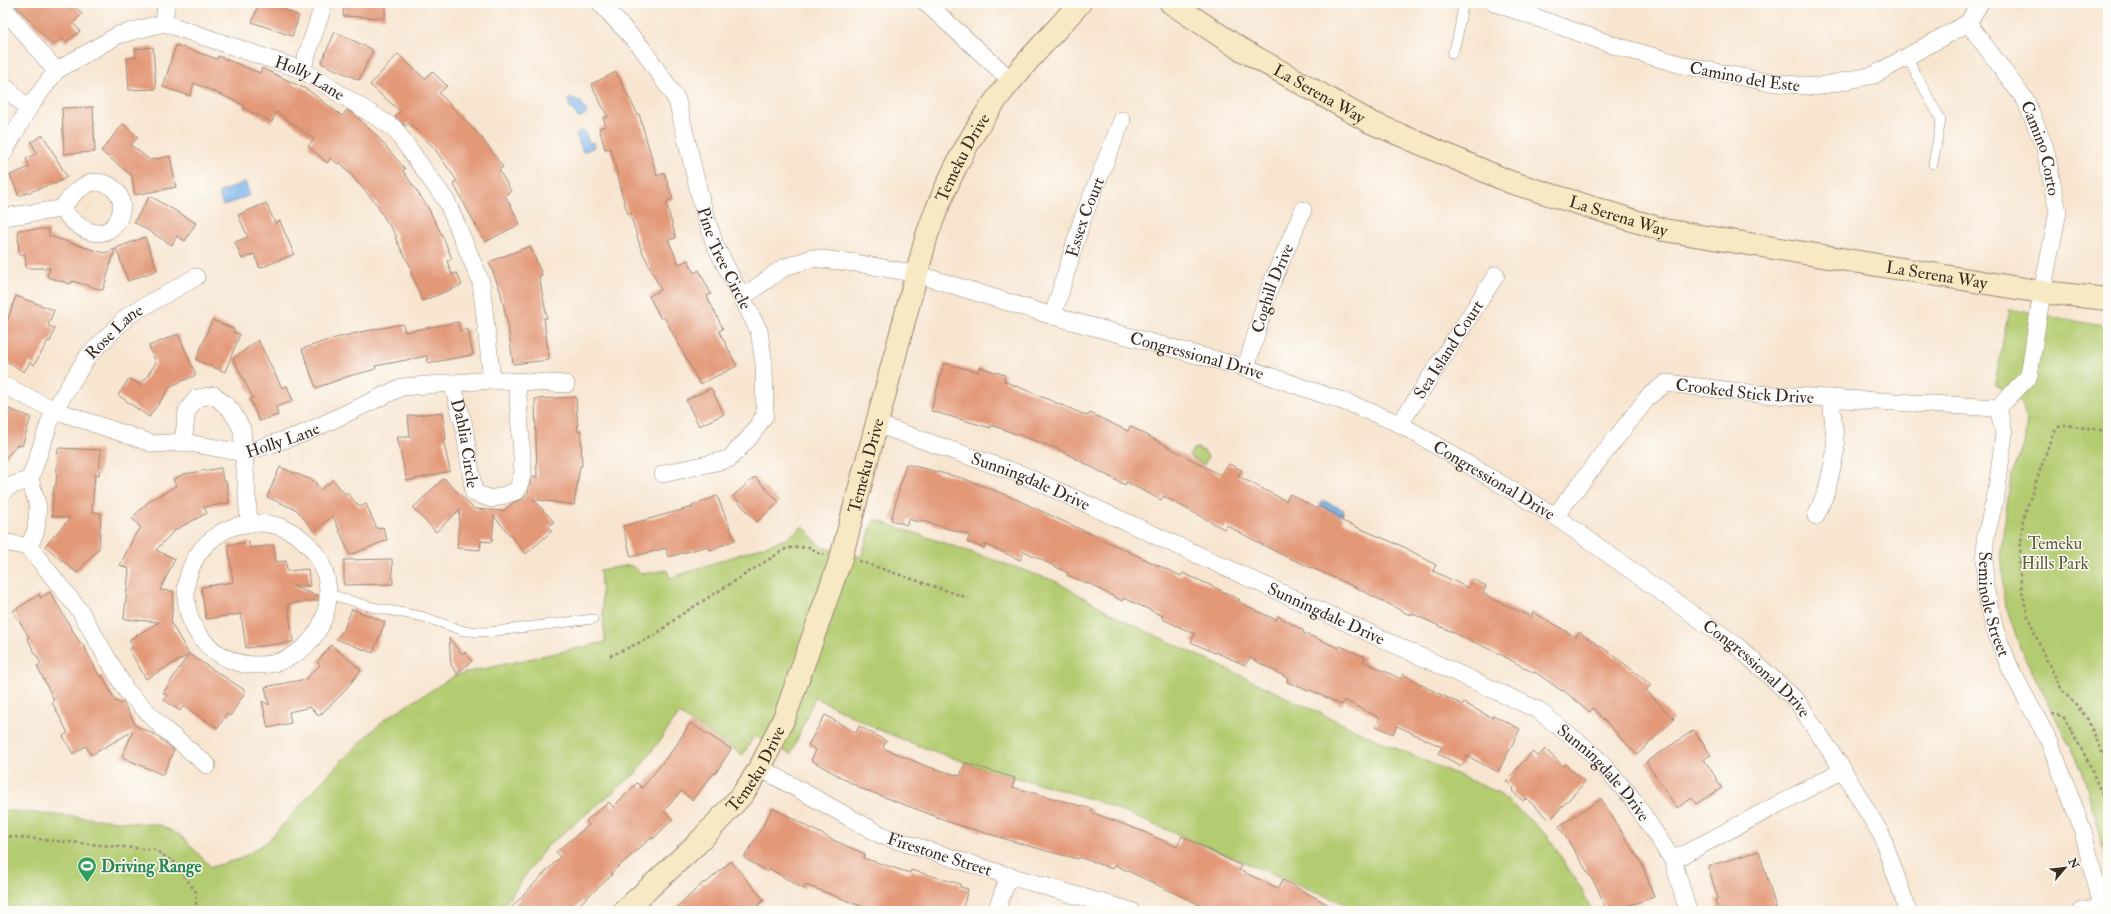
<svg xmlns="http://www.w3.org/2000/svg" width="2111" height="914" font-family="'IM FELL Double Pica',serif">
<rect width="100%" height="100%" fill="#fdfcf7"/>
<filter id="ink" filterUnits="userSpaceOnUse"><feTurbulence type="fractalNoise" baseFrequency=".025" numOctaves="2"/><feDisplacementMap in="SourceGraphic" scale="8" xChannelSelector="R" yChannelSelector="G"/><feConvolveMatrix kernelMatrix="1 2 1 2 8 2 1 2 1" color-interpolation-filters="sRGB"/></filter>
<filter id="wash" filterUnits="userSpaceOnUse"><feTurbulence type="fractalNoise" baseFrequency=".012" numOctaves="4" result="noise"/><feDisplacementMap in="SourceGraphic" scale="16" xChannelSelector="R" yChannelSelector="G"/><feGaussianBlur stdDeviation="0.9" result="paint"/><feColorMatrix in="noise" values="0 0 0 0 0 0 0 0 0 0 0 0 0 0 0 0 0 1.4 0 .05"/><feComposite in="paint" operator="in"/></filter>
<g filter="url(#wash)">
<rect width="100%" height="100%" fill="#f7e5d0"/>
<g fill="#b4cc71" stroke="#787b48">
<polygon points="2009,309 2108,327 2108,868 2082,769 2021,650 2004,600 2001,550 2011,477 2024,445 2027,418 2019,400 1995,384"/>
<polygon points="1197,448 1204,451 1208,457 1204,465 1189,456 1193,449"/>
<polygon points="874,519 1055,581 1123,620 1373,738 1497,792 1548,836 1581,889 1592,911 1362,911 1097,801 1048,786 990,771 925,748 877,729 815,697 791,754 754,736 743,755 679,714 635,774 545,848 500,911 3,911 3,810 160,825 181,836 211,867 240,859 267,842 338,764 385,719 456,675 605,642 600,570 630,565 642,574 667,570 670,578 788,538 803,526 821,547 861,557"/>
</g>
<g fill="#7bb4eb" stroke="#5b6f84">
<polygon points="571,98 580,101 587,113 579,118 570,107 568,100"/>
<polygon points="584,131 589,143 593,142 594,147 583,152 576,134 578,132"/>
<polygon points="245,182 250,195 223,206 218,193"/>
<polygon points="1322,500 1344,510 1341,516 1320,505"/>
</g>
<g id="blocks">
<g fill="#e39978">
<polygon points="13,3 72,3 82,14 73,23 80,31 66,42 62,38 53,45"/>
<polygon points="259,3 271,3 299,16 292,36 252,22"/>
<polygon points="344,3 386,3 385,18 343,16"/>
<polygon points="335,32 373,50 359,80 321,63"/>
<polygon points="176,45 217,59 218,56 260,73 262,68 308,90 342,116 347,110 353,114 376,135 405,169 403,171 427,206 444,239 452,259 447,261 452,275 457,273 462,285 422,301 411,272 413,271 395,238 397,237 378,208 379,207 340,162 338,164 331,158 327,163 308,146 314,139 276,112 272,122 243,108 244,105 194,83 190,96 163,87"/>
<polygon points="153,47 156,89 129,90 127,58 136,57 135,49"/>
<polygon points="398,54 425,79 432,71 447,86 439,93 481,137 503,167 499,170 511,191 505,195 520,224 485,242 453,183 457,181 435,149 409,123 405,126 395,117 400,111 370,85"/>
<polygon points="616,72 638,115 639,114 657,176 664,173 673,199 666,202 676,238 668,240 679,264 688,260 694,273 699,270 711,294 707,296 723,329 719,331 737,366 700,384 664,317 661,319 649,296 661,290 641,249 630,213 628,214 620,188 621,188 610,148 605,149 599,128 606,126 603,118 608,117 591,84"/>
<polygon points="93,107 95,152 64,154 62,108"/>
<polygon points="123,124 138,137 131,145 150,160 170,156 176,187 135,195 132,176 101,151"/>
<polygon points="43,135 67,177 55,184 54,183 19,196 10,175 30,167 26,159 37,153 31,142"/>
<polygon points="150,196 196,223 185,241 177,236 172,245 134,222"/>
<polygon points="266,203 275,223 280,221 294,254 260,268 254,254 242,259 235,242 248,237 238,215"/>
<polygon points="49,229 49,236 87,248 105,253 115,249 103,290 72,281 71,284 47,277 50,268 26,268 25,254 19,255 18,230"/>
<polygon points="145,237 157,270 128,281 116,248"/>
<polygon points="530,246 542,275 539,276 547,318 544,318 549,360 513,364 508,325 500,290 489,262"/>
<polygon points="16,296 54,310 48,326 55,328 50,342 48,341 34,365 30,362 24,372 3,359 3,333"/>
<polygon points="212,320 234,329 233,332 240,334 225,372 196,360"/>
<polygon points="458,322 460,331 468,329 473,355 428,363 427,356 375,366 376,369 346,377 316,388 302,349 331,339 366,331 403,324 405,332"/>
<polygon points="178,334 196,375 171,386 149,417 118,395 129,379 141,385 156,363 149,346"/>
<polygon points="258,340 282,388 287,386 293,401 276,407 278,415 259,421 250,399 253,398 233,359"/>
<polygon points="944,363 978,372 979,367 1005,375 1004,381 1088,416 1090,413 1128,431 1130,426 1220,475 1229,464 1242,470 1238,476 1286,501 1290,494 1317,509 1319,506 1343,518 1342,521 1404,547 1436,565 1433,571 1468,588 1472,579 1486,586 1483,593 1495,600 1531,617 1533,612 1576,637 1579,632 1612,654 1651,685 1646,690 1674,719 1637,755 1593,708 1590,712 1563,690 1562,691 1535,672 1534,673 1500,654 1411,613 1410,615 1351,585 1280,554 1226,525 1224,529 1163,496 1161,500 1126,482 1125,485 1058,449 991,425 991,428 931,411"/>
<polygon points="711,388 724,414 699,426 686,400"/>
<polygon points="576,397 578,432 581,431 582,466 580,466 574,505 533,499 554,522 548,527 552,531 526,554 494,516 492,542 481,541 480,550 457,548 460,509 436,532 413,508 444,478 474,509 503,511 513,503 524,498 528,493 532,476 537,477 535,399"/>
<polygon points="3,407 31,417 22,446 17,445 3,461"/>
<polygon points="443,412 446,439 443,439 450,471 407,481 397,437 410,437 408,416"/>
<polygon points="58,448 101,450 99,475 95,474 92,512 101,513 99,548 77,573 45,546 70,518 52,516 54,486 56,486"/>
<polygon points="906,464 965,479 1009,496 1181,576 1183,573 1216,588 1240,600 1239,602 1276,620 1278,616 1304,631 1303,633 1339,648 1340,646 1365,657 1363,661 1401,679 1403,674 1427,688 1463,705 1464,703 1492,718 1493,715 1520,729 1498,772 1467,756 1462,766 1438,754 1442,747 1397,726 1393,734 1376,726 1380,718 1344,700 1342,705 1310,690 1309,691 1287,682 1288,678 1250,658 1245,665 1215,652 1215,653 1191,642 1195,634 1162,619 1163,616 1124,598 1122,601 1092,585 1067,575 1068,573 1024,551 1020,560 985,544 984,548 967,542 970,535 919,520 918,522 908,519 907,525 891,520"/>
<polygon points="280,467 314,481 320,490 333,480 345,494 347,493 360,507 366,504 377,529 383,527 387,540 350,555 333,516 314,531 297,510 267,497"/>
<polygon points="221,468 223,481 226,481 229,503 204,507 207,513 175,530 156,550 175,559 160,590 174,591 171,623 189,654 246,691 230,716 226,714 218,728 183,706 180,711 164,700 167,695 163,693 188,655 146,679 129,649 133,647 129,640 159,622 124,619 129,569 120,565 136,533 141,528 132,518 149,501 176,486 173,479 184,474"/>
<polygon points="755,477 779,502 757,522 733,496"/>
<polygon points="717,496 735,540 710,550 708,546 668,557 666,548 631,557 623,526 693,507 692,506"/>
<polygon points="249,542 249,548 274,545 276,562 286,561 287,571 308,569 310,586 292,586 326,599 288,604 293,642 246,648 241,614 206,619 201,587 233,582 228,545"/>
<polygon points="392,559 393,584 344,585 344,560"/>
<polygon points="50,592 80,643 82,643 100,677 102,675 116,702 118,701 120,704 123,702 136,726 154,734 174,750 163,775 122,757 133,731 91,755 86,746 73,754 63,736 68,733 52,702 54,700 37,666 41,664 27,638 29,637 13,611 40,594 40,598"/>
<polygon points="352,609 385,622 373,653 336,639 344,629"/>
<polygon points="449,638 462,654 464,652 472,661 457,673 451,665"/>
<polygon points="331,645 361,670 342,694 319,716 310,707 289,712 291,723 268,728 262,701 269,705 265,687 306,679 320,665 317,662"/>
<polygon points="825,715 856,733 859,726 886,741 883,748 926,766 960,776 965,763 1015,778 1012,787 1092,809 1091,812 1144,832 1177,847 1182,836 1241,866 1239,870 1278,888 1283,880 1340,911 1213,911 1115,865 1113,869 1079,857 1078,859 1043,850 948,822 948,821 860,788 811,760 816,750 808,745"/>
<polygon points="690,723 731,749 715,774 714,773 692,800 681,791 664,811 673,819 653,839 652,837 611,873 612,875 572,911 508,911 560,857 556,852 589,825 586,821 609,802 613,807 637,783 642,788 675,747"/>
<polygon points="1694,730 1711,755 1704,759 1722,788 1696,804 1692,798 1677,808 1646,762"/>
<polygon points="1545,749 1563,766 1565,764 1585,782 1550,820 1526,798 1523,801 1512,791 1514,789 1506,781 1532,752 1538,757"/>
<polygon points="1601,799 1642,864 1654,897 1613,911 1606,911 1598,889 1559,826"/>
<polygon points="773,808 831,839 865,854 863,858 910,873 911,870 960,884 960,887 968,889 962,911 874,911 806,885 804,889 770,869 768,872 744,858"/>
<polygon points="1759,851 1777,911 1718,911 1715,900 1718,899 1708,866"/>
<polygon points="731,861 764,900 751,911 673,911 704,882 706,883"/>
</g>
</g>
</g>
<g filter="url(#ink)">
<use href="#blocks" fill-opacity="0" stroke="#987" stroke-width="1"/>
<g fill="none" stroke-linecap="round" stroke-linejoin="round">
<defs>
<g id="lane">
<path d="M1452,54C1460,37 1459,20 1464,3"/>
<polyline points="1907,57 1941,120 1933,164"/>
<polyline points="329,594 372,607 424,617 464,631 488,632 593,619"/>
</g>
<g id="street">
<path id="s1" d="M600,3L642,48L677,100L701,201L715,245L759,331L764,364L765,415L749,438L729,459L663,474"/>
<polyline points="926,3 1012,81"/>
<path id="s2" d="M1495,3L1613,45L1686,66L1762,81L1815,87L1874,75L1968,23L1980,3"/>
<polyline points="3,7 56,71"/>
<polyline points="164,23 166,3"/>
<path id="s3" d="M1968,23L2026,101L2045,148L2058,212L2042,292L2029,376L1998,408L2004,433L1997,490L1985,540V588L1995,630L2010,668L2050,743L2083,831L2102,911"/>
<polyline points="302,70 324,3"/>
<polyline points="3,85 28,109"/>
<path id="s4" d="M3,154L28,109L56,71L118,35L164,23L302,70L394,128L447,202L481,282L492,380"/>
<path d="M92,182C139,181 124,244 88,231C77,227 69,217 61,209C70,198 78,187 92,182Z"/>
<polyline points="3,217 61,209"/>
<path id="s5" d="M743,297L783,268L812,258L856,263L917,274L1053,316L1246,368L1351,404L1400,424L1555,516L1737,646L1797,701L1843,770L1882,836L1908,911"/>
<path id="s6" d="M1053,316L1082,220L1122,120"/>
<path id="s7" d="M1246,368L1270,287L1303,210"/>
<path id="s8" d="M452,383L464,426L474,493L492,499L517,491L523,473L517,382"/>
<path id="s9" d="M3,385L54,410L154,444L183,442L244,453L305,433L402,387L492,380L566,384"/>
<path id="s10" d="M876,424L1023,475L1538,710L1594,755L1631,797L1673,860L1688,911"/>
<path id="s11" d="M1400,424L1496,275"/>
<polyline points="183,442 187,411 197,398 214,395 231,410 242,429 249,522"/>
<polyline points="3,492 8,487 30,479"/>
<path id="s12" d="M1555,516L1649,396L1666,383L1758,394L1998,408"/>
<polyline points="1816,516 1827,490 1836,449 1831,398"/>
<circle cx="257" cy="594" r="71"/>
<path id="s13" d="M3,542L29,547L36,530L38,507L30,479L54,410L88,356L129,315L196,277"/>
<polyline points="29,547 80,611 126,690 162,727 207,765"/>
<path id="s14" d="M760,768L883,836L1009,876L1131,911"/>
<polyline points="1673,860 1843,770"/>
<polyline points="996,911 1009,876"/>
<polyline points="2081,911 2108,908"/>
</g>
<g id="secondary">
<path id="s15" d="M1171,3L1239,48L1370,122L1510,182L1664,230L2042,292L2108,299"/>
<path id="s16" d="M624,911L699,842L742,795L760,768L785,716L841,558L927,235C942,193 960,154 984,117C1011,76 1048,40 1080,3"/>
</g>
</defs>
<use href="#lane" stroke="#987" stroke-width="10"/>
<use href="#street" stroke="#987" stroke-width="18"/>
<use href="#secondary" stroke="#987" stroke-width="24"/>
<g stroke="#987" stroke-width="2.5" stroke-dasharray="3 3" stroke-linecap="butt">
<polyline points="2108,431 2065,425 2059,427 2053,433 2023,519 2019,567 2022,591 2028,617 2043,653 2062,690 2087,718 2108,765"/>
<polyline points="859,561 968,598"/>
<polyline points="610,656 654,636 679,616 787,548 810,547 818,553 824,554"/>
<polyline points="2052,714 2063,716 2089,763 2108,810"/>
<polyline points="3,836 155,850 174,862 196,892 196,911"/>
</g>
<use href="#lane" stroke="#fff" stroke-width="9"/>
<use href="#street" stroke="#fff" stroke-width="17"/>
<use href="#secondary" stroke="#f7e9c3" stroke-width="22"/>
</g>
</g>
<defs>
<symbol id="stadium-pin" viewBox="-11 -11 22 30"><path d="M0 17L-7.5 6A9.5 9.5 0 1 1 7.5 6Z" fill="#2e9e5b" stroke="#fdfcf7"/><path d="M0-5a6.5 5 0 1 0 0 10a6.5 5 0 1 0 0-10ZM-3.5-1.8h7v3.6h-7Z" fill="#fff"/></symbol>
</defs>
<g fill-rule="evenodd">
<use href="#stadium-pin" x="76" y="855" width="22" height="30"/>
</g>
<g text-anchor="middle" stroke-width="3" stroke-linejoin="round" paint-order="stroke">
<g font-size="17" fill="#3b2a1e" stroke="#fdfcf7">
<text dy="6" stroke="none"><textPath href="#s2" startOffset="261">Camino del Este</textPath></text>
<text dy="6" stroke="none"><textPath href="#s4" startOffset="374">Holly Lane</textPath></text>
<text dy="6" stroke="none"><textPath href="#s15" startOffset="174">La Serena Way</textPath></text>
<text dy="6" stroke="none"><textPath href="#s3" startOffset="147">Camino Corto</textPath></text>
<text dy="6" stroke="none"><textPath href="#s16" startOffset="843">Temeku Drive</textPath></text>
<text dy="6" stroke="none"><textPath href="#s15" startOffset="498">La Serena Way</textPath></text>
<text dy="6" stroke="none"><textPath href="#s6" startOffset="104">Essex Court</textPath></text>
<text dy="6" stroke="none"><textPath href="#s1" startOffset="290">Pine Tree Circle</textPath></text>
<text dy="6" stroke="none"><textPath href="#s15" startOffset="822">La Serena Way</textPath></text>
<text dy="6" stroke="none"><textPath href="#s7" startOffset="84">Coghill Drive</textPath></text>
<text dy="6" stroke="none"><textPath href="#s13" startOffset="270">Rose Lane</textPath></text>
<text dy="6" stroke="none"><textPath href="#s11" startOffset="89">Sea Island Court</textPath></text>
<text dy="6" stroke="none"><textPath href="#s5" startOffset="478">Congressional Drive</textPath></text>
<text dy="6" stroke="none"><textPath href="#s12" startOffset="253">Crooked Stick Drive</textPath></text>
<text dy="6" stroke="none"><textPath href="#s9" startOffset="294">Holly Lane</textPath></text>
<text dy="6" stroke="none"><textPath href="#s8" startOffset="62">Dahlia Circle</textPath></text>
<text dy="6" stroke="none"><textPath href="#s16" startOffset="519">Temeku Drive</textPath></text>
<text dy="6" stroke="none"><textPath href="#s5" startOffset="802">Congressional Drive</textPath></text>
<text dy="6" stroke="none"><textPath href="#s10" startOffset="165">Sunningdale Drive</textPath></text>
<text dy="6" stroke="none"><textPath href="#s3" startOffset="624">Seminole Street</textPath></text>
<text dy="6" stroke="none"><textPath href="#s10" startOffset="489">Sunningdale Drive</textPath></text>
<text dy="6" stroke="none"><textPath href="#s5" startOffset="1126">Congressional Drive</textPath></text>
<text dy="6" stroke="none"><textPath href="#s16" startOffset="195">Temeku Drive</textPath></text>
<text dy="6" stroke="none"><textPath href="#s10" startOffset="813">Sunningdale Drive</textPath></text>
<text dy="6" stroke="none"><textPath href="#s14" startOffset="200">Firestone Street</textPath></text>
</g>
<g font-size="17" fill="#5f5b37" stroke="#fdfcf7">
<text x="2055" y="549">Temeku<tspan x="2055" dy="20">Hills Park</tspan></text>
</g>
<g font-size="17" font-weight="bold" fill="#27864d" stroke="#fdfcf7" text-anchor="start">
<text x="101" y="872">Driving Range</text>
</g>
</g>
<rect width="2111" height="914" fill="none" stroke="#fdfcf7" stroke-width="16"/>
<g transform="translate(2065 868) rotate(62)" stroke="#fdfcf7" stroke-width="3" paint-order="stroke">
<path d="M0-3L7 15L0 10L-7 15Z" fill="#3b2a1e"/>
<text y="-6" font-size="11" font-weight="bold" text-anchor="middle" fill="#3b2a1e">N</text>
</g>
</svg>
